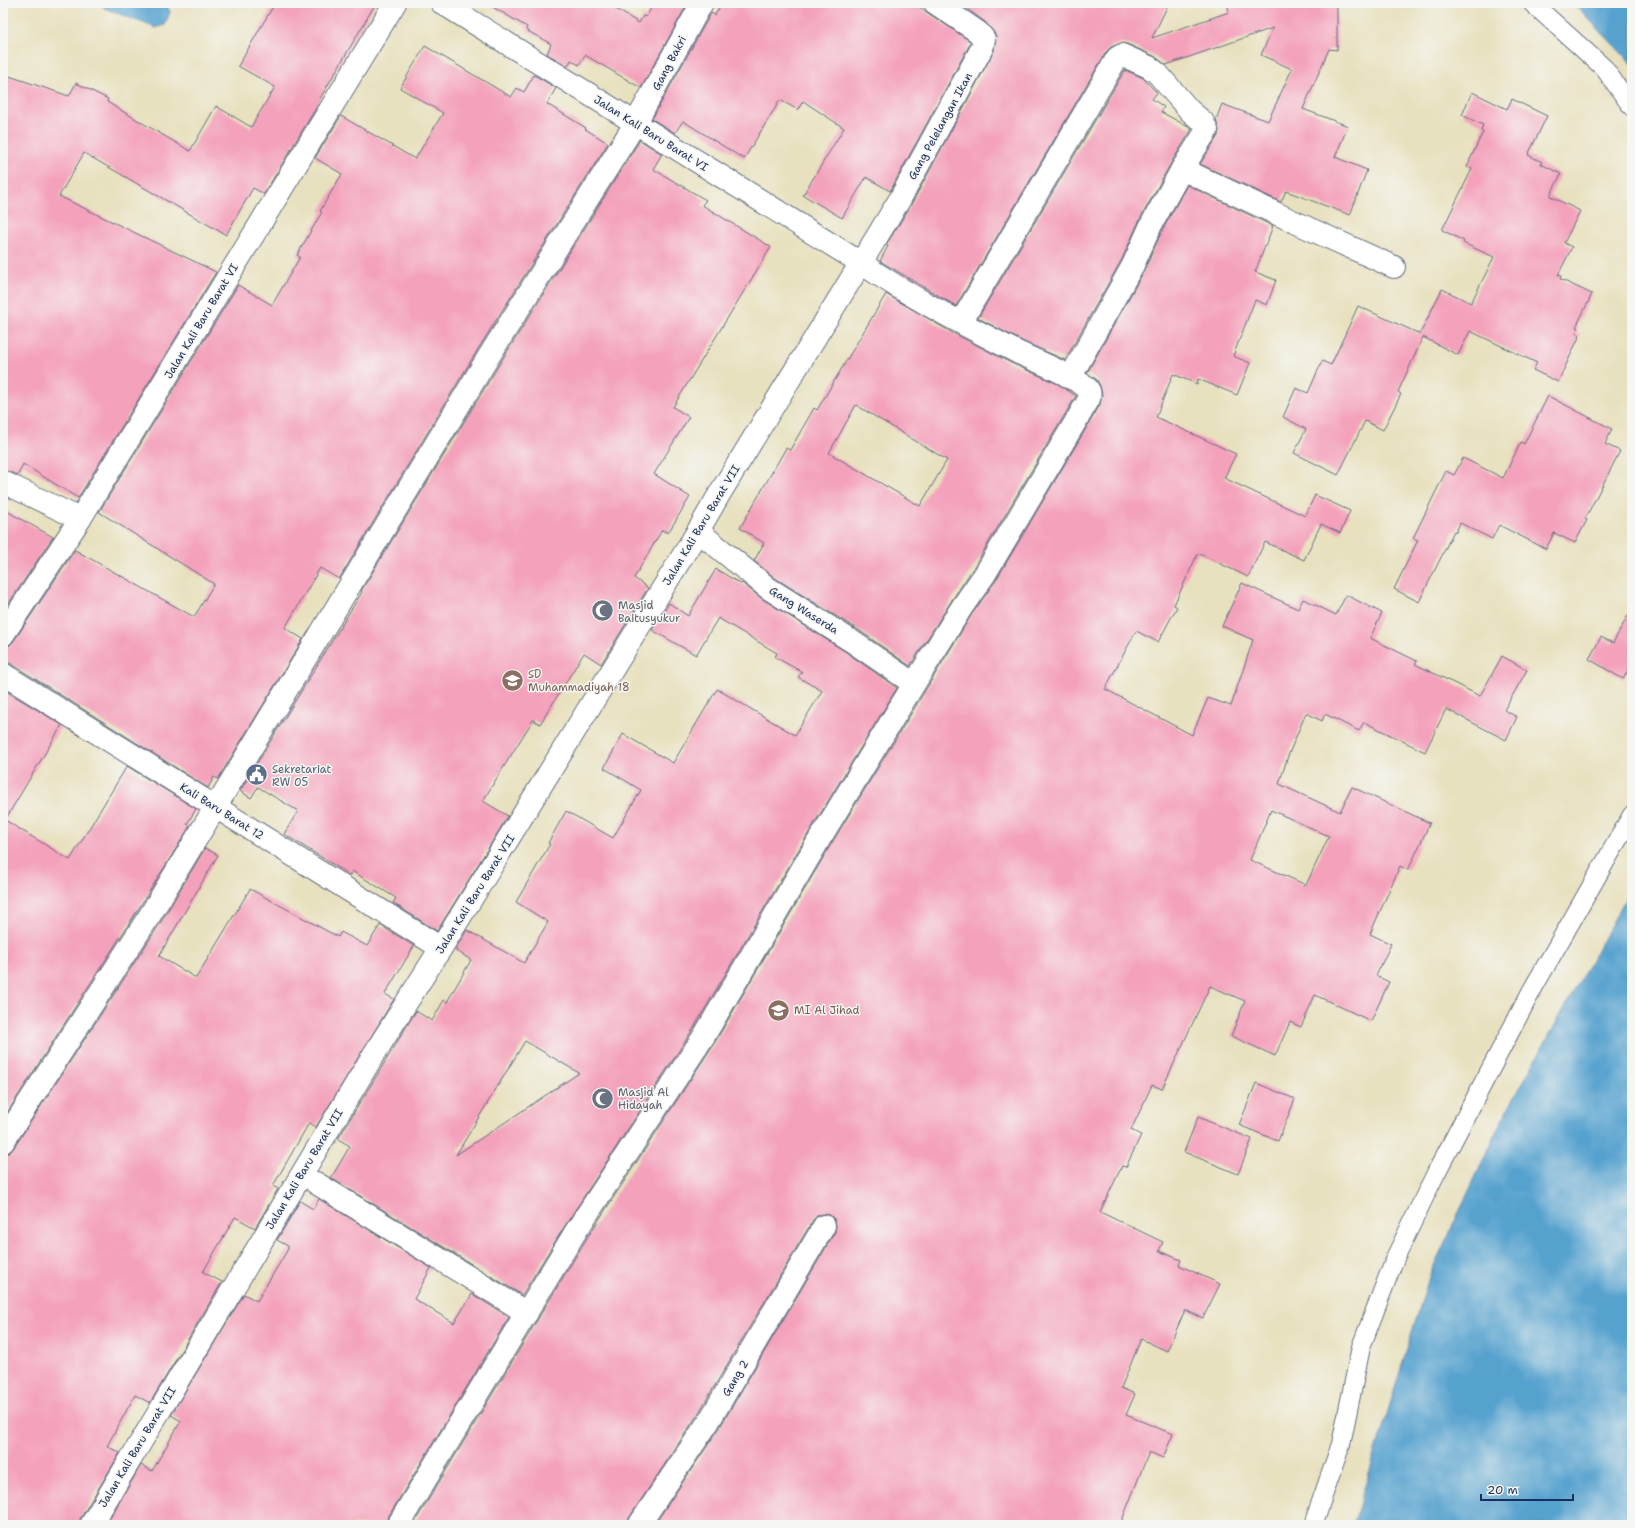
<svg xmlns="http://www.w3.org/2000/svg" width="1635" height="1528" font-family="'Shantell Sans',sans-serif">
<rect width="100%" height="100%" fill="#f6f6f2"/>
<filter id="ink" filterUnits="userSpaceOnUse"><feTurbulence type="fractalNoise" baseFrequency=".025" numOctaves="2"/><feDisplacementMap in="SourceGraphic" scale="8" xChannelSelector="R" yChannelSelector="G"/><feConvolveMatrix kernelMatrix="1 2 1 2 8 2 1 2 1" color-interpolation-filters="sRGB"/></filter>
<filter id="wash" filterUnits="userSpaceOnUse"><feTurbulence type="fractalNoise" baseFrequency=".012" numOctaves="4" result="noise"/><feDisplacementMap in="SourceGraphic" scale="16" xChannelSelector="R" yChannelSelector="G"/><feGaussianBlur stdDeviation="0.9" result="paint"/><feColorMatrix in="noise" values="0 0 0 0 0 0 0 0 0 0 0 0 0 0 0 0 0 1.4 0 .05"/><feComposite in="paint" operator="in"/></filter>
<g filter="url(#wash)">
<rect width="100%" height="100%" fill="#e8e1bf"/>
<g fill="#57a2cf" stroke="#396896">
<polygon points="101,3 166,3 170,12 165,25 156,28 104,8"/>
<polygon points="1571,3 1632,3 1632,64 1582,12"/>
<polygon points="1632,887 1632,1525 1353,1525 1430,1274 1502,1120"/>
</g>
<g id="blocks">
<g fill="#f4a2bb" fill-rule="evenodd">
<polygon points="275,3 376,3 318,102 319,103 264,194 253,188 226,235 84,153 59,196 216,272 78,498 23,464 18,475 3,470 3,74 69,96 76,83 108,99 107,102 190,151 216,106 251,127 275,87 238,66"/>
<polygon points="486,3 606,3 639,23 643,16 646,17 654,3 688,3 641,88 585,55 579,65 571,60 568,66 547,54 551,44 526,30 527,27"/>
<polygon points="722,3 913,3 970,41 970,44 890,191 866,177 842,218 803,195 844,128 803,101 798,110 780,100 744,159 683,121 675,133 652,119 711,13 715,15"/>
<polygon points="959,3 1169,3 1152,38 1229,12 1227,3 1337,3 1337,50 1329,49 1303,109 1348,126 1335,157 1367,170 1350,215 1286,191 1281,202 1200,164 1218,136 1219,130 1216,120 1222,104 1268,121 1292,69 1261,55 1273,28 1166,65 1154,56 1127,44 1121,43 1111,47 1106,52 956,306 880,261 888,246 886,245 911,205 994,51 996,36 993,31 985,22"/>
<polygon points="425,46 511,97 517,88 524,92 534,75 556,88 547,104 586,128 585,129 608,143 478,349 339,579 320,568 285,628 303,639 218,779 214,777 208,788 10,663 3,662 3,647 9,646 13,642 75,550 194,617 214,584 99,512 238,285 272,305 300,257 297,255 322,212 320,211 342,174 315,158 341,116 415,159 443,113 400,88"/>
<polygon points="1125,70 1143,78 1157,93 1152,99 1164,107 1161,112 1192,129 1171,163 1140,219 1122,259 1065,360 1022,341 978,318"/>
<polygon points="1472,92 1507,109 1512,99 1547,116 1528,155 1542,162 1541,164 1561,174 1550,196 1580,211 1564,243 1572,247 1558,275 1561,276 1560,279 1592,294 1576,327 1578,328 1576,333 1580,335 1558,382 1533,370 1537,363 1472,332 1470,331 1458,355 1423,337 1398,392 1401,394 1383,430 1365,421 1338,475 1294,453 1306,429 1283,417 1296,388 1308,393 1322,361 1331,365 1358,306 1420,334 1442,289 1471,303 1494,257 1463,243 1464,241 1442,230 1472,169 1467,166 1483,132 1481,131 1483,125 1462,115"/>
<polygon points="640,140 662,154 653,169 706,200 702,205 771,247 673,407 689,417 654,474 690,497 668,533 662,530 634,578 648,588 601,664 584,653 540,724 533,720 498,776 483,801 508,816 437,931 393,903 396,898 352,871 350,875 284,834 298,811 258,787 251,798 240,791 362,592 361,591 500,363"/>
<path d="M1187,185L1273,226L1255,272L1276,280L1267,305L1255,300L1233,356L1250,363L1237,395L1198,379L1197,384L1173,374L1156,417L1236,454L1224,478L1305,516L1315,495L1350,511L1340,533L1321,524L1304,560L1265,542L1248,577L1198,553L1174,605L1177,607L1158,642L1136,631L1105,689L1192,735L1208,698L1231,706L1253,640L1222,626L1242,583L1298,609L1303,599L1336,615L1346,595L1382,613L1370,638L1417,661L1415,664L1480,696L1502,656L1527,670L1504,710L1517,717L1506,740L1446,709L1425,752L1364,722L1359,731L1325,714L1322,721L1306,713L1288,756L1279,784L1340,812L1352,787L1430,823L1408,870L1400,866L1370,934L1391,944L1376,976L1389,982L1371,1021L1315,995L1301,1027L1290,1022L1275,1056L1231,1036L1245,1001L1210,986L1162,1089L1152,1085L1131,1130L1141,1135L1126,1167L1122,1166L1100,1212L1163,1242L1159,1251L1181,1260L1179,1265L1220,1284L1203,1318L1185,1310L1167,1351L1141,1339L1121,1388L1135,1394L1126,1415L1173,1434L1163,1458L1149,1452L1120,1525H654L720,1427L835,1232L836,1226L835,1220L830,1215L824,1214L818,1215L813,1220L698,1414L629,1518L627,1525H413L587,1238L715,1042L830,846L972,614L996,580L1100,405L1102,395L1100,386L1097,380L1087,373L1144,271L1162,231ZM1271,810L1329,836L1306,885L1250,860Z"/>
<path d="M886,294L951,332L1011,363L1058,384L1076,396L974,567L952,600L910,666L860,631L775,578L754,561L764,543L740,528L786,448L790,450L814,408L817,410ZM856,405L947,460L920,506L829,453Z"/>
<polygon points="1548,396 1612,429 1605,444 1620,451 1585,519 1587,520 1575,543 1554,533 1546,549 1499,525 1492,539 1460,523 1456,532 1454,531 1419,602 1394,589 1418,540 1413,538 1446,471 1454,475 1463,458 1503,478 1521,442 1524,444"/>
<polygon points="3,496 8,498 3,509 53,537 3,612"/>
<path d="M716,569L741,584L742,583L761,598L846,652L897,688L808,834L693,1029L566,1224L522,1295L331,1178L350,1146L338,1139L416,1011L432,1021L444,1000L447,1002L471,960L455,950L467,930L524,963L548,922L516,902L550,844L548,843L566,811L613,838L641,790L604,768L623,734L673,763L717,689L795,735L822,691L798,677L802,672L775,657L777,653L718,618L696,655L652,630L669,603L688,616ZM525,1041L579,1073L456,1155Z"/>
<polygon points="1632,608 1632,664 1623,679 1589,659 1601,637 1613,643"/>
<polygon points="3,689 62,725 5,820 70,860 127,766 196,809 187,824 190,826 139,908 3,1119"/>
<polygon points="205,848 218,855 159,956 196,978 250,889 338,937 341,932 367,946 380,925 414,946 385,994 394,999 316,1127 309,1123 273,1186 278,1189 255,1228 235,1217 203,1272 222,1282 150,1403 135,1395 107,1446 120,1453 80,1519 79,1525 3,1525 3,1154 9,1153 13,1149 161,922"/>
<polygon points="1256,1083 1295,1099 1278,1141 1239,1125"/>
<polygon points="1198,1117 1252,1139 1238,1174 1184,1152"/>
<polygon points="319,1199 431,1268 414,1299 454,1323 472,1294 509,1317 387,1519 386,1525 106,1525 141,1465 152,1471 181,1421 171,1415 244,1294 257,1301 288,1249 288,1246 277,1240 300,1201 313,1209"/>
</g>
</g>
</g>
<g filter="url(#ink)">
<use href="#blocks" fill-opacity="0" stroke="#636d80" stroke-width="1"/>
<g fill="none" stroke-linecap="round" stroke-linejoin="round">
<defs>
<g id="service">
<polyline points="1532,3 1604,68 1632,107"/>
<polyline points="1313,1525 1341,1444 1361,1347 1395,1258 1436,1173 1532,990 1632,815"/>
</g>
<g id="minor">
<polyline points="1182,169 1288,219 1394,267"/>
<polyline points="961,322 1117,58 1122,55 1149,67 1157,73 1190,111 1203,122 1207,130 1182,169 1151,225 1133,265 1070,378"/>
<polyline points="3,482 80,519"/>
<polyline points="698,531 768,588 853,642 914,684"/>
<polyline points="3,635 80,519 395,3"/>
<polyline points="3,674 441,948"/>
<polyline points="3,1142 150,915 489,356 635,124 702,3"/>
<polyline points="316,1183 527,1313"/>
<polyline points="91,1525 374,1054 441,948 698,531 720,493 900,199 982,48 984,39 978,32 935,3"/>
<path d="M398,1525L576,1231L704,1036L819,840L914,684L962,607L985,574L1089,399C1090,395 1090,391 1087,388C1072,375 1036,361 1017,352C963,324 910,297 861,263L442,3"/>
<polyline points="639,1525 709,1421 824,1226"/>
</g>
</defs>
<use href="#service" stroke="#636d80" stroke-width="20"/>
<use href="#minor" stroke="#636d80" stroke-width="24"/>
<use href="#service" stroke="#fff" stroke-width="18"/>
<use href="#minor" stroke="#fff" stroke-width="22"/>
</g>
</g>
<defs>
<symbol id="mosque-disc" viewBox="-11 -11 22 22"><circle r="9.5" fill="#6b7280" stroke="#f6f6f2"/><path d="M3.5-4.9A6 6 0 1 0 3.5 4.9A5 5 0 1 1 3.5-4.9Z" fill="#fff"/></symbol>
<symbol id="school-disc" viewBox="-11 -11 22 22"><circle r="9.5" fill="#8d6e63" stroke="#f6f6f2"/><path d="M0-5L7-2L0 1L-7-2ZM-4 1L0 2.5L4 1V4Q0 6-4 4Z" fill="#fff"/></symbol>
<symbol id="civic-disc" viewBox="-11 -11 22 22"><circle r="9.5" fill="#5c6f8a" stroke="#f6f6f2"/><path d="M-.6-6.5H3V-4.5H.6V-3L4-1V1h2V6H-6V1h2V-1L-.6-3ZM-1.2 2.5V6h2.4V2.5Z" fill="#fff"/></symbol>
</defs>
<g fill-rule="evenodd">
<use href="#mosque-disc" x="590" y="598" width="25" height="25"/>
<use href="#school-disc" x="500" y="668" width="25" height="25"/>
<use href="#civic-disc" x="244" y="762" width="25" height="25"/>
<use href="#school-disc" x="766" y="998" width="25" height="25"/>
<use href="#mosque-disc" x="590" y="1086" width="25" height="25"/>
</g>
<g text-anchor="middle" stroke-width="3" stroke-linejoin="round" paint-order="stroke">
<g font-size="11" fill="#1b2f5e" stroke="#f6f6f2">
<text transform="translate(669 63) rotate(-62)" y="4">Gang Bakri</text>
<text transform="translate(940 126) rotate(-61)" y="4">Gang Pelelangan Ikan</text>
<text transform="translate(651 133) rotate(32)" y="4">Jalan Kali Baru Barat VI</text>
<text transform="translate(201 321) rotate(-59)" y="4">Jalan Kali Baru Barat VI</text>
<text transform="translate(701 525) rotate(-59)" y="4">Jalan Kali Baru Barat VII</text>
<text transform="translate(804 610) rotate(32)" y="4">Gang Waserda</text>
<text transform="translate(222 811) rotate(32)" y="4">Kali Baru Barat 12</text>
<text transform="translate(475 894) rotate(-58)" y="4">Jalan Kali Baru Barat VII</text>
<text transform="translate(304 1169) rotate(-59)" y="4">Jalan Kali Baru Barat VII</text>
<text transform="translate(735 1378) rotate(-59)" y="4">Gang 2</text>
<text transform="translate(137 1447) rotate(-59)" y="4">Jalan Kali Baru Barat VII</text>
</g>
<g font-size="11" fill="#5b616d" stroke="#f6f6f2" text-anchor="start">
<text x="618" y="609">Masjid<tspan x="618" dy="13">Baitusyukur</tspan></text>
<text x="618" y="1096">Masjid Al<tspan x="618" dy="13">Hidayah</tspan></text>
</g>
<g font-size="11" fill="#785e54" stroke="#f6f6f2" text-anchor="start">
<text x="528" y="678">SD<tspan x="528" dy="13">Muhammadiyah 18</tspan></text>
<text x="794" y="1014">MI Al Jihad</text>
</g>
<g font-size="11" fill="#4e5e75" stroke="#f6f6f2" text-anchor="start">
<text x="272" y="773">Sekretariat<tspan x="272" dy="13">RW 05</tspan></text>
</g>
</g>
<rect width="1635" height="1528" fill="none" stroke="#f6f6f2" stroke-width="16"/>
<path d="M1481 1494v6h92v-6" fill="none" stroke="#1b2f5e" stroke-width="2"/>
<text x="1487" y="1494" font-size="12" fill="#1b2f5e" stroke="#f6f6f2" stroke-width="3" paint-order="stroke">20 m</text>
</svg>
